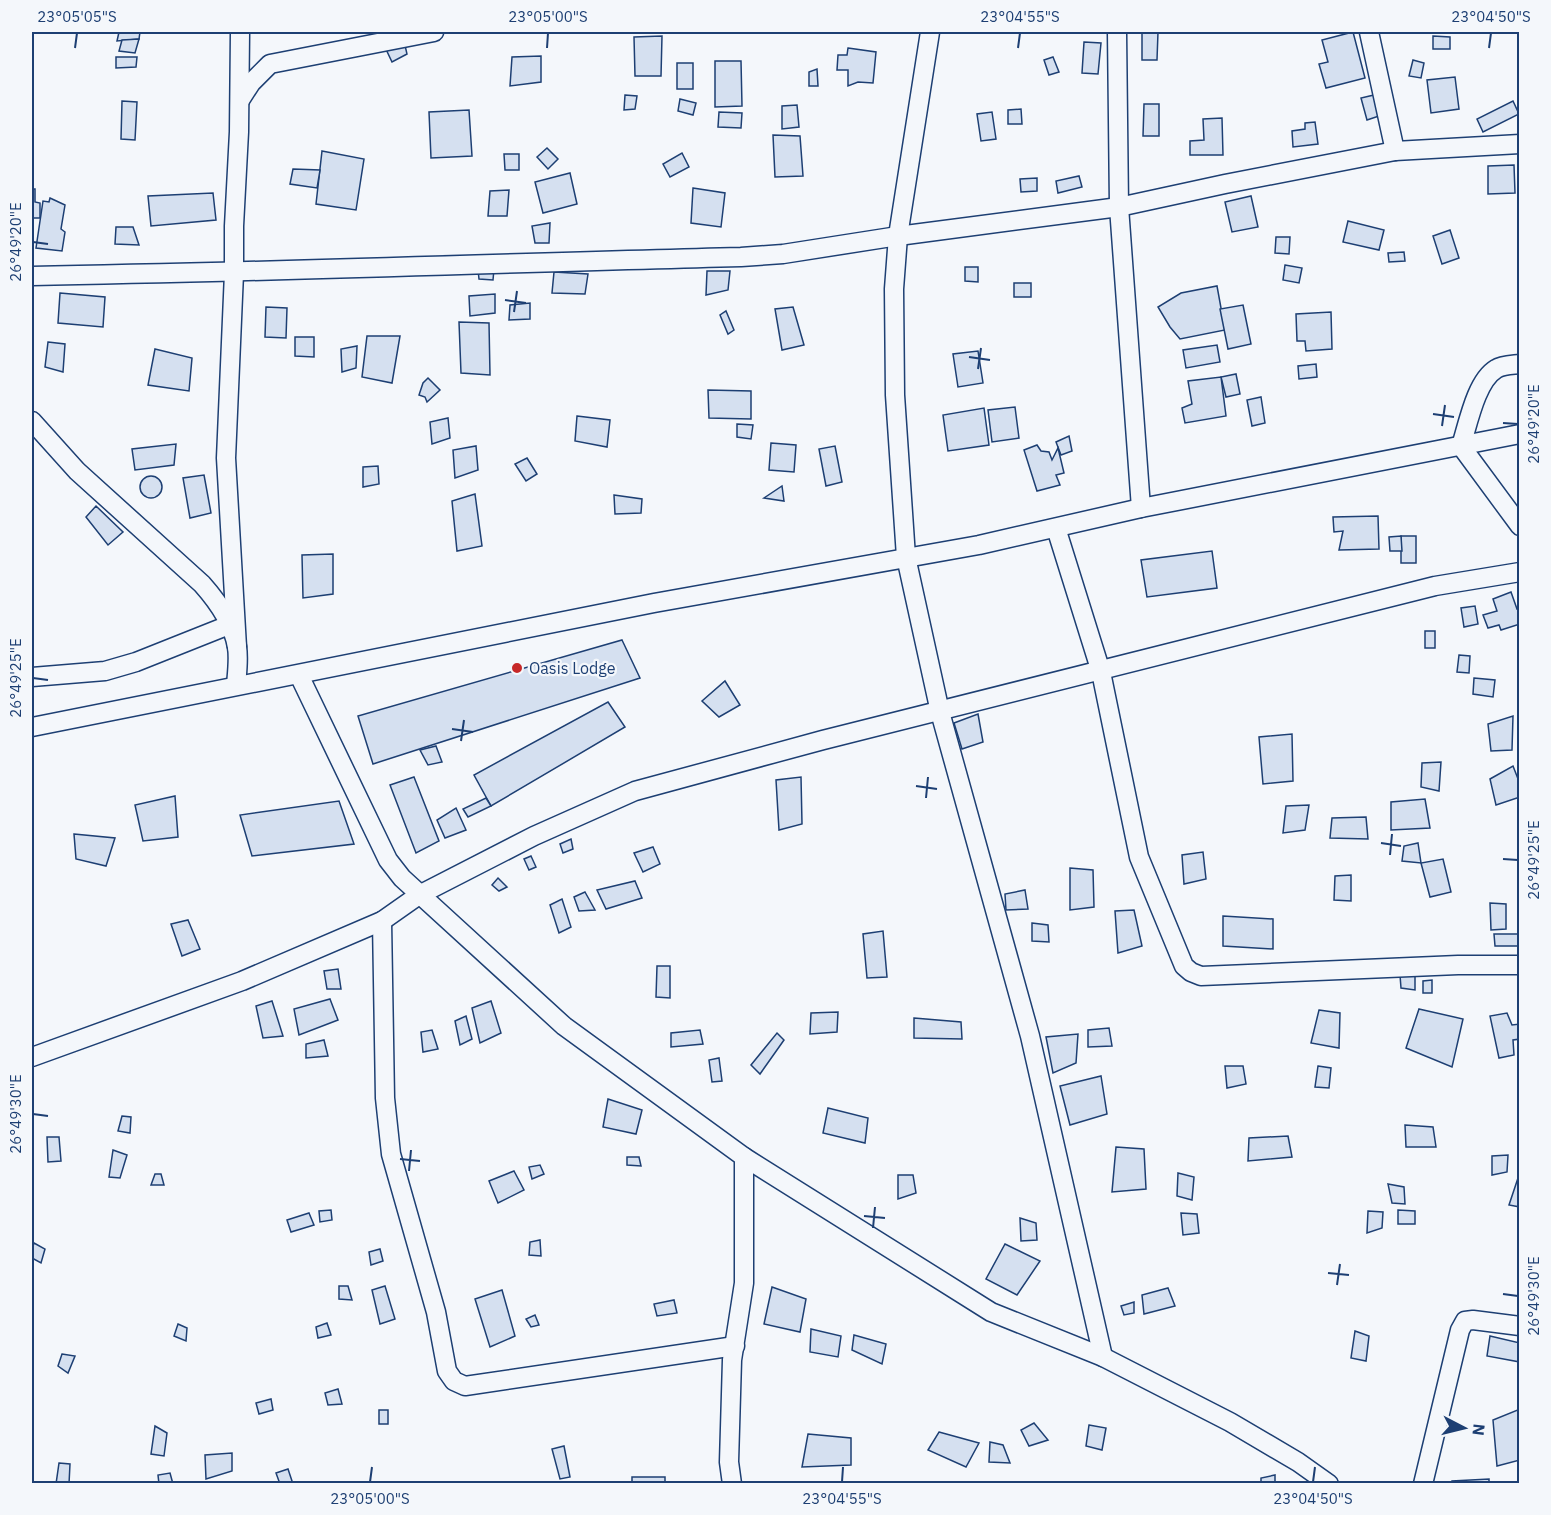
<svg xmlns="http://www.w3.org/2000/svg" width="1551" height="1515" font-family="'IBM Plex Sans',sans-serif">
<rect width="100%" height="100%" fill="#f4f7fb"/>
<g fill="#d5e0f0" stroke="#1d3f73" stroke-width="1.5">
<polygon points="119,32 140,32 139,39 117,41"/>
<polygon points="1142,32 1158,32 1157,60 1142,60"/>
<polygon points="1353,32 1365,78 1326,88 1319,64 1328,62 1322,40"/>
<polygon points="662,36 661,76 635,76 634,37"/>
<polygon points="1433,36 1450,37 1450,49 1433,49"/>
<polygon points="139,39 135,53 119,51 122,40"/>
<polygon points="404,41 407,54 392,62 384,45"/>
<polygon points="1084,42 1101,43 1098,74 1082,73"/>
<polygon points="848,48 876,52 873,83 858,82 848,86 848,70 837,70 838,55 847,55"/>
<polygon points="541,56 541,82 510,86 512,57"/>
<polygon points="116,57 137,57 136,67 116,68"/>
<polygon points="1053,57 1059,72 1049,75 1044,60"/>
<polygon points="1413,60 1424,63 1421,78 1409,76"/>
<polygon points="715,61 741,61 742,106 715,107"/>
<rect x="677" y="63" width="16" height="26"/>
<polygon points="817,69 818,86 809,86 809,72"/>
<polygon points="1455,77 1459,109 1431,113 1427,80"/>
<polygon points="625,95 637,96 635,109 624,110"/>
<polygon points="1374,95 1379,116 1367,120 1361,98"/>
<polygon points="680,99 696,103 693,115 678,111"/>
<polygon points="122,101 137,102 135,140 121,139"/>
<polygon points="1513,101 1519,114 1483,132 1477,119"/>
<polygon points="1144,104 1159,104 1159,136 1143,136"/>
<polygon points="797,105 799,127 782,129 782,106"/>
<polygon points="1021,109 1022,124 1008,124 1008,110"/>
<polygon points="469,110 472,156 431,158 429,112"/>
<polygon points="719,112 742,113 741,128 718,127"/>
<polygon points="992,112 996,139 981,141 977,114"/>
<polygon points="1222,118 1223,155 1190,155 1190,141 1204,140 1203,119"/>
<polygon points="1315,122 1318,144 1293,147 1292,131 1305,129 1305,123"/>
<polygon points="773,135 800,136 803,176 775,177"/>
<polygon points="547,148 558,159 548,169 537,157"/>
<polygon points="322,151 364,159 356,210 316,204"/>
<polygon points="682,153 689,167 670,177 663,164"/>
<polygon points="504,154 519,154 519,170 505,170"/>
<polygon points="1514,165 1515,193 1488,194 1488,166"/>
<polygon points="293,169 320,170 317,188 290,184"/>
<polygon points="570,173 577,204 543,213 535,182"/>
<polygon points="1079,176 1082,187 1058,193 1056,181"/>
<polygon points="1037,178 1037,191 1021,192 1020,179"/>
<polygon points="693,188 725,193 721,227 691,223"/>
<polygon points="32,189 35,189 35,202 40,203 40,218 32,218"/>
<polygon points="509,190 507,216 488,216 490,191"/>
<polygon points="213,193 216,220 151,226 148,196"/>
<polygon points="1251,196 1258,227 1232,232 1225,202"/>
<polygon points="50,198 65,205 61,229 65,232 62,251 36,248 43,201 49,202"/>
<polygon points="1348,221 1384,230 1379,250 1343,242"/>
<polygon points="550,223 549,243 535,243 532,226"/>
<polygon points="116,227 133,227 139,245 115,244"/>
<polygon points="1450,230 1459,258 1442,264 1433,236"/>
<polygon points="1276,237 1290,237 1289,254 1275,253"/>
<polygon points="1404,252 1405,261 1389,262 1388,253"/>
<polygon points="1285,265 1302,268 1299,283 1283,280"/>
<polygon points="965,267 978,267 978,282 965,281"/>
<polygon points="494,269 493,280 479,279 478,270"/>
<polygon points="707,271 730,271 728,290 706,295"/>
<polygon points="554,272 588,274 585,294 552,293"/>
<rect x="1014" y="283" width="17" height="14"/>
<polygon points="1217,286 1225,330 1180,339 1170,327 1158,307 1181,293"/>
<polygon points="60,293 105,297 103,327 58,323"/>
<polygon points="495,294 495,313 470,316 469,296"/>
<polygon points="530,303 530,319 509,320 510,305"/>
<polygon points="1243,305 1251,344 1228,349 1220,309"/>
<polygon points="266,307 287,308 286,338 265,337"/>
<polygon points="793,307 804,345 782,350 775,309"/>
<polygon points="726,311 734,330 728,334 720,315"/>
<polygon points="1331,312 1332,349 1306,351 1305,341 1297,341 1296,314"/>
<polygon points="459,322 489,323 490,375 461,373"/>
<polygon points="367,336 400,336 392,383 362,377"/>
<polygon points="295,337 314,337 314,357 295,356"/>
<polygon points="48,342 65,344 63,372 45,367"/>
<polygon points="1217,345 1220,362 1186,368 1183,350"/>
<polygon points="357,346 356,368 342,372 341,349"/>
<polygon points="155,349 192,358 189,391 148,385"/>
<polygon points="978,351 983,383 958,387 953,354"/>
<polygon points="1316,364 1317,377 1299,379 1298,366"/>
<polygon points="1236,374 1240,394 1226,397 1221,377"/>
<polygon points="1221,377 1226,416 1185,423 1182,408 1192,404 1188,381"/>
<polygon points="428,378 440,390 427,402 425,397 419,395 423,383"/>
<polygon points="708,390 751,391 751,419 709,418"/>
<polygon points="1261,397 1265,423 1252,426 1247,400"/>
<polygon points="1015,407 1019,438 992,442 988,410"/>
<polygon points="984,408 989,445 948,451 943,415"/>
<polygon points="577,416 610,420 607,447 575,441"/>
<polygon points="448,418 450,438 432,444 430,422"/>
<polygon points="737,424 753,425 751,439 737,437"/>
<polygon points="1069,436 1072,451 1061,455 1056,442"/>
<polygon points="771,443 796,445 794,472 769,470"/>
<polygon points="176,444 174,465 135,470 132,449"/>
<polygon points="1037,445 1041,451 1049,452 1052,460 1058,448 1064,473 1056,475 1060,485 1037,491 1024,450"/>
<polygon points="476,446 478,470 455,478 453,450"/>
<polygon points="835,446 842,482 826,486 819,449"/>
<polygon points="527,458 537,474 526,481 515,464"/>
<polygon points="378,466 379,484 363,487 363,467"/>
<polygon points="204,475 211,513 190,518 183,478"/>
<circle cx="151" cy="487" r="11"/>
<polygon points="782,486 784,501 764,498"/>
<polygon points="475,494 482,546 457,551 452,501"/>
<polygon points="614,495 642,499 641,513 615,514"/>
<polygon points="96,506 123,532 108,545 86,517"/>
<polygon points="1378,516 1379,549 1339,550 1343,531 1334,532 1333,517"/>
<rect x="1401" y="536" width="15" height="27"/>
<polygon points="1401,536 1402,551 1390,551 1389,537"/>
<polygon points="1212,551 1217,588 1147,597 1141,560"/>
<polygon points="333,554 333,594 303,598 302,555"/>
<polygon points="1511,592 1517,609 1520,608 1520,624 1501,630 1499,625 1488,628 1483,615 1497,611 1493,599"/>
<polygon points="1475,606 1478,624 1464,627 1461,608"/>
<rect x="1425" y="631" width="10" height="17"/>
<polygon points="622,640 640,678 373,764 358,716"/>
<polygon points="1459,655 1470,656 1469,673 1457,672"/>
<polygon points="1474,678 1495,680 1493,697 1473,694"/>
<polygon points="725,681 740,705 719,717 702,701"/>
<polygon points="608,702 625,727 491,806 474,775"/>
<polygon points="978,714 983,742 962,749 954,723"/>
<polygon points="1513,716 1512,750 1491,751 1488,724"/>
<polygon points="1292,734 1293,781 1263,784 1259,737"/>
<polygon points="436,746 442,762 428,765 420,750"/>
<polygon points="1441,762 1439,791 1421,787 1422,763"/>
<polygon points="1513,766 1520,784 1520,797 1496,805 1490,779"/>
<polygon points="414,777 439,841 416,853 390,785"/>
<polygon points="801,777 802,824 779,830 776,780"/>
<polygon points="175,796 178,837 143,841 135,805"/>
<polygon points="486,798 491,806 468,817 463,809"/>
<polygon points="1425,799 1430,828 1391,830 1391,802"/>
<polygon points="339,801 354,844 252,856 240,815"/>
<polygon points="1309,805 1305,830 1283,833 1286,806"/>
<polygon points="456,808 466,830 445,838 437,820"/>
<polygon points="1366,817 1368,839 1330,838 1332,818"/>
<polygon points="74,834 115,838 106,866 76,859"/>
<polygon points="571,839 573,849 563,853 560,844"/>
<polygon points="1418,843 1421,863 1402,861 1404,846"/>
<polygon points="653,847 660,864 643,872 634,853"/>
<polygon points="1203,852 1206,879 1184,884 1182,855"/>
<polygon points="531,856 536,867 529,870 524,859"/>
<polygon points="1443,859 1451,892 1430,897 1421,863"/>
<polygon points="1070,868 1093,870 1094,907 1070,910"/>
<polygon points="1351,875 1351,901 1334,900 1335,876"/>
<polygon points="498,878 507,887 499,891 492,885"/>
<polygon points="635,881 642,898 606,909 597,890"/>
<polygon points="1025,890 1028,909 1006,910 1005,894"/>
<polygon points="585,892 595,910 579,911 574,897"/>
<polygon points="562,899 571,927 559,933 550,905"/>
<polygon points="1490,903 1506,904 1506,929 1491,930"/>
<polygon points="1134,910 1142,946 1118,953 1115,911"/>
<polygon points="1223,916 1273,919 1273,949 1223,946"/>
<polygon points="188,920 200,949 182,956 171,924"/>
<polygon points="1032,923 1048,925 1049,942 1032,941"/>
<polygon points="883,931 887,977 867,978 863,934"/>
<polygon points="1494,934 1520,934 1520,946 1495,946"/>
<polygon points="657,966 670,966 670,998 656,997"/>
<polygon points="338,969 341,989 327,989 324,971"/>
<polygon points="1400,975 1415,976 1415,990 1401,988"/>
<polygon points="1432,980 1432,993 1423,993 1423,981"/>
<polygon points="330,999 338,1020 299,1035 294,1009"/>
<polygon points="272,1001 283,1036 263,1038 256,1006"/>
<polygon points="491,1001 501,1033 480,1043 472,1008"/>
<polygon points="1419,1009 1463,1019 1452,1067 1406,1048"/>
<polygon points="1319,1010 1340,1013 1339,1048 1311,1043"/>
<polygon points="838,1012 837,1032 810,1034 811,1013"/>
<polygon points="1507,1013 1512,1025 1520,1024 1520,1039 1513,1040 1514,1055 1499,1058 1490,1016"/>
<polygon points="466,1016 472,1039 460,1045 455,1021"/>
<polygon points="914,1018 961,1022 962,1039 914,1038"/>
<polygon points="1109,1028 1112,1046 1088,1047 1088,1030"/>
<polygon points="432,1030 438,1049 423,1052 421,1032"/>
<polygon points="700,1030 703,1044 671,1047 671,1033"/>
<polygon points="777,1033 784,1040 760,1074 751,1065"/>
<polygon points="1078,1034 1076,1063 1053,1073 1046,1037"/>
<polygon points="324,1040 328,1056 306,1058 306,1044"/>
<polygon points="719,1058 722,1081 712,1082 709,1060"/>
<polygon points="1225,1066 1243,1066 1246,1084 1227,1088"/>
<polygon points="1318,1066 1331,1068 1329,1088 1315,1087"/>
<polygon points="1101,1076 1107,1114 1070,1125 1060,1086"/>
<polygon points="608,1099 642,1110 636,1134 603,1127"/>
<polygon points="828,1108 868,1118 865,1143 823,1133"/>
<polygon points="122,1116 131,1117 130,1133 118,1131"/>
<polygon points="1405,1125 1433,1127 1436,1147 1406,1147"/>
<polygon points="1288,1136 1292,1157 1248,1161 1249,1138"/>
<polygon points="47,1137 59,1137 61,1161 48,1162"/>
<polygon points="1116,1147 1144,1149 1146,1189 1112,1192"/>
<polygon points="113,1150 127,1155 120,1178 109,1177"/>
<polygon points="1508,1155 1507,1172 1492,1175 1492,1156"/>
<polygon points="627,1157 639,1157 641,1166 627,1165"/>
<polygon points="540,1165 544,1174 532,1179 529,1167"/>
<polygon points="514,1171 524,1190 498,1203 489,1181"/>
<polygon points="1178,1173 1194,1177 1192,1200 1177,1196"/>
<polygon points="155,1174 161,1174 164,1185 151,1185"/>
<polygon points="898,1175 913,1175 916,1193 898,1199"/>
<polygon points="1518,1178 1520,1178 1520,1207 1509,1205"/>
<polygon points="1388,1184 1404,1187 1405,1204 1392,1203"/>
<polygon points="331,1210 332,1220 320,1222 319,1211"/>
<polygon points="1398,1210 1415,1211 1415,1224 1398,1224"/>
<polygon points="1368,1211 1383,1212 1382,1228 1367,1233"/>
<polygon points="309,1213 314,1225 291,1232 287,1220"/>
<polygon points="1181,1213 1197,1214 1199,1233 1183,1235"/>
<polygon points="1020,1218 1036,1223 1037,1240 1021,1241"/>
<polygon points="540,1240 541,1256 529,1255 530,1242"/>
<polygon points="34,1243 45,1249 41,1263 32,1258 32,1249"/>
<polygon points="1005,1244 1040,1261 1017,1295 986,1279"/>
<polygon points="380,1249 383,1261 371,1265 369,1252"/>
<polygon points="339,1286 348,1286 352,1300 339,1299"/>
<polygon points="385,1286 395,1319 380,1324 372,1290"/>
<polygon points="772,1287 806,1299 800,1332 764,1324"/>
<polygon points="1168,1288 1175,1306 1144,1314 1142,1295"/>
<polygon points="502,1290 515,1336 490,1347 475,1299"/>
<polygon points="674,1300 677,1313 657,1316 654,1304"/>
<polygon points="1134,1302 1134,1313 1124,1315 1121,1306"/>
<polygon points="535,1315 539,1325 531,1327 526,1319"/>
<polygon points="327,1323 331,1335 318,1338 316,1327"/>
<polygon points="178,1324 187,1328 186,1341 174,1336"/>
<polygon points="811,1329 841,1336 838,1357 810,1352"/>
<polygon points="1355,1331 1369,1336 1366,1361 1351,1358"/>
<polygon points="854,1335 886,1344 882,1364 852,1350"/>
<polygon points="1490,1336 1520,1343 1520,1362 1487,1356"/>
<polygon points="62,1354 75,1356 68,1373 58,1366"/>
<polygon points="338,1389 342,1404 328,1405 325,1393"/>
<polygon points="271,1399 273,1410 259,1414 256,1403"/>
<polygon points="1520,1409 1520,1460 1497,1466 1493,1420"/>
<rect x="379" y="1410" width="9" height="14"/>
<polygon points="1034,1423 1048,1440 1029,1446 1021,1430"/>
<polygon points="1089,1425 1106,1428 1102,1450 1086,1446"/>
<polygon points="155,1426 167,1433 164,1456 151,1454"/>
<polygon points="939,1432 979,1443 966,1467 928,1450"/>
<polygon points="808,1434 851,1438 851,1465 802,1467"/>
<polygon points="990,1442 1003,1445 1010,1463 989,1462"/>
<polygon points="564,1446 570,1477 560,1479 552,1449"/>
<polygon points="232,1453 232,1471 206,1479 205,1455"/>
<polygon points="59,1463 70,1464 69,1484 56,1484"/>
<polygon points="288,1469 293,1484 280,1484 276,1473"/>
<polygon points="170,1473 173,1484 159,1484 158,1475"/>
<polygon points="1275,1475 1275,1484 1261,1484 1261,1478"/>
<rect x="632" y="1477" width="33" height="7"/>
<polygon points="1489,1479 1489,1484 1452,1484 1452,1481"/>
</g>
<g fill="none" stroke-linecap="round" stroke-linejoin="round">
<defs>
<g id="minor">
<polyline points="930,32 898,236 894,289 895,395 906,557 940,712 1030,1036 1103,1357"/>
<polyline points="1117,32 1119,207 1141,508"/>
<polyline points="1369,32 1395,151"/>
<polyline points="240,100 251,83 270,64 434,32"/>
<path d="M32,276C268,272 505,263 741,257L783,254L898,236L1119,207L1225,184L1395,151L1520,144"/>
<path d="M1520,364C1512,365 1502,365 1496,369C1476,381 1468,424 1461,446L1520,526"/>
<path d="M32,421L77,471L202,584C218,602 233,623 237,647C239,659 237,673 236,685"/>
<polyline points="1056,528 1101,672 1139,857 1184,966 1191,972 1201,976 1458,965 1520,965"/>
<polyline points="237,647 226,458 234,273 234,226 239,132 240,32"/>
<polyline points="299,675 388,860 402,878 564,1026 744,1157 744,1283 732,1360 729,1462 732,1484"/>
<polyline points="32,677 105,671 136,662 229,625"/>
<polyline points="32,727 654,603 979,545 1141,508 1520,434"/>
<polyline points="382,921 385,1098 391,1154 436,1312 447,1371 454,1381 465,1386 735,1346"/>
<polyline points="32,1057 242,981 382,921 419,895 534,836 635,791 823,740 1435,586 1520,572"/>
<polyline points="744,1157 991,1312 1103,1357 1230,1422 1298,1462 1329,1484"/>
<polyline points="1423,1484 1460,1330 1465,1321 1473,1320 1520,1326"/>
</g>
</defs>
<use href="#minor" stroke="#1d3f73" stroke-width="21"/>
<use href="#minor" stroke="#f4f7fb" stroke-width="18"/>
</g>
<path fill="none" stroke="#1d3f73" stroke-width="2" d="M75,48L77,33M547,48L548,33M1018,48L1020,33M1489,48L1491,33M33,242L48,244M505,300L526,303M514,312L517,291M969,357L990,360M978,369L981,348M1433,414L1454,417M1503,423L1518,424M1442,426L1445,405M33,678L48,680M452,729L473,732M461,741L464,720M916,786L937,789M926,798L928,777M1381,843L1401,846M1390,855L1392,834M1503,859L1518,860M33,1114L48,1116M400,1159L420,1161M409,1171L411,1150M864,1216L885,1218M873,1228L875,1207M1328,1273L1349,1275M1337,1285L1340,1264M1503,1294L1518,1296M370,1482L372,1467M842,1482L843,1467M1313,1482L1315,1467"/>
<circle fill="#c62828" stroke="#f4f7fb" stroke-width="2" cx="517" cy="668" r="6"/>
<g text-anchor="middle" stroke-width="4.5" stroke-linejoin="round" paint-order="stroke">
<g font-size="16" fill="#1d3f73" stroke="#f4f7fb" text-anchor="start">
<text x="529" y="674">Oasis Lodge</text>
</g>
</g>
<rect width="1551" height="1515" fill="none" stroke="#f4f7fb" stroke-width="66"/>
<g transform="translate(1464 1428) rotate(97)" stroke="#f4f7fb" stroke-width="4.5" paint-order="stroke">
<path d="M0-4.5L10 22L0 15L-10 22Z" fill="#1d3f73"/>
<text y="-9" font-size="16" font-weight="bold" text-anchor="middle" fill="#1d3f73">N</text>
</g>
<rect x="33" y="33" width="1485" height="1449" fill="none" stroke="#1d3f73" stroke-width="2"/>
<g font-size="15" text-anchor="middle" fill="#1d3f73">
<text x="77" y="22">23°05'05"S</text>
<text x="548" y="22">23°05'00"S</text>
<text x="1020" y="22">23°04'55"S</text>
<text x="1491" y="22">23°04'50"S</text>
<text transform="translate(16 242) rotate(-90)" y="5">26°49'20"E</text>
<text transform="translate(1534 424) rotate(-90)" y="5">26°49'20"E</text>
<text transform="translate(16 678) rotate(-90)" y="5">26°49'25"E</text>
<text transform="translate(1534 860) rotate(-90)" y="5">26°49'25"E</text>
<text transform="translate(16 1114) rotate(-90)" y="5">26°49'30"E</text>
<text transform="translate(1534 1296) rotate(-90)" y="5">26°49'30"E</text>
<text x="370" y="1504">23°05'00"S</text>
<text x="842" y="1504">23°04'55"S</text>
<text x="1313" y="1504">23°04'50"S</text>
</g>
</svg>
